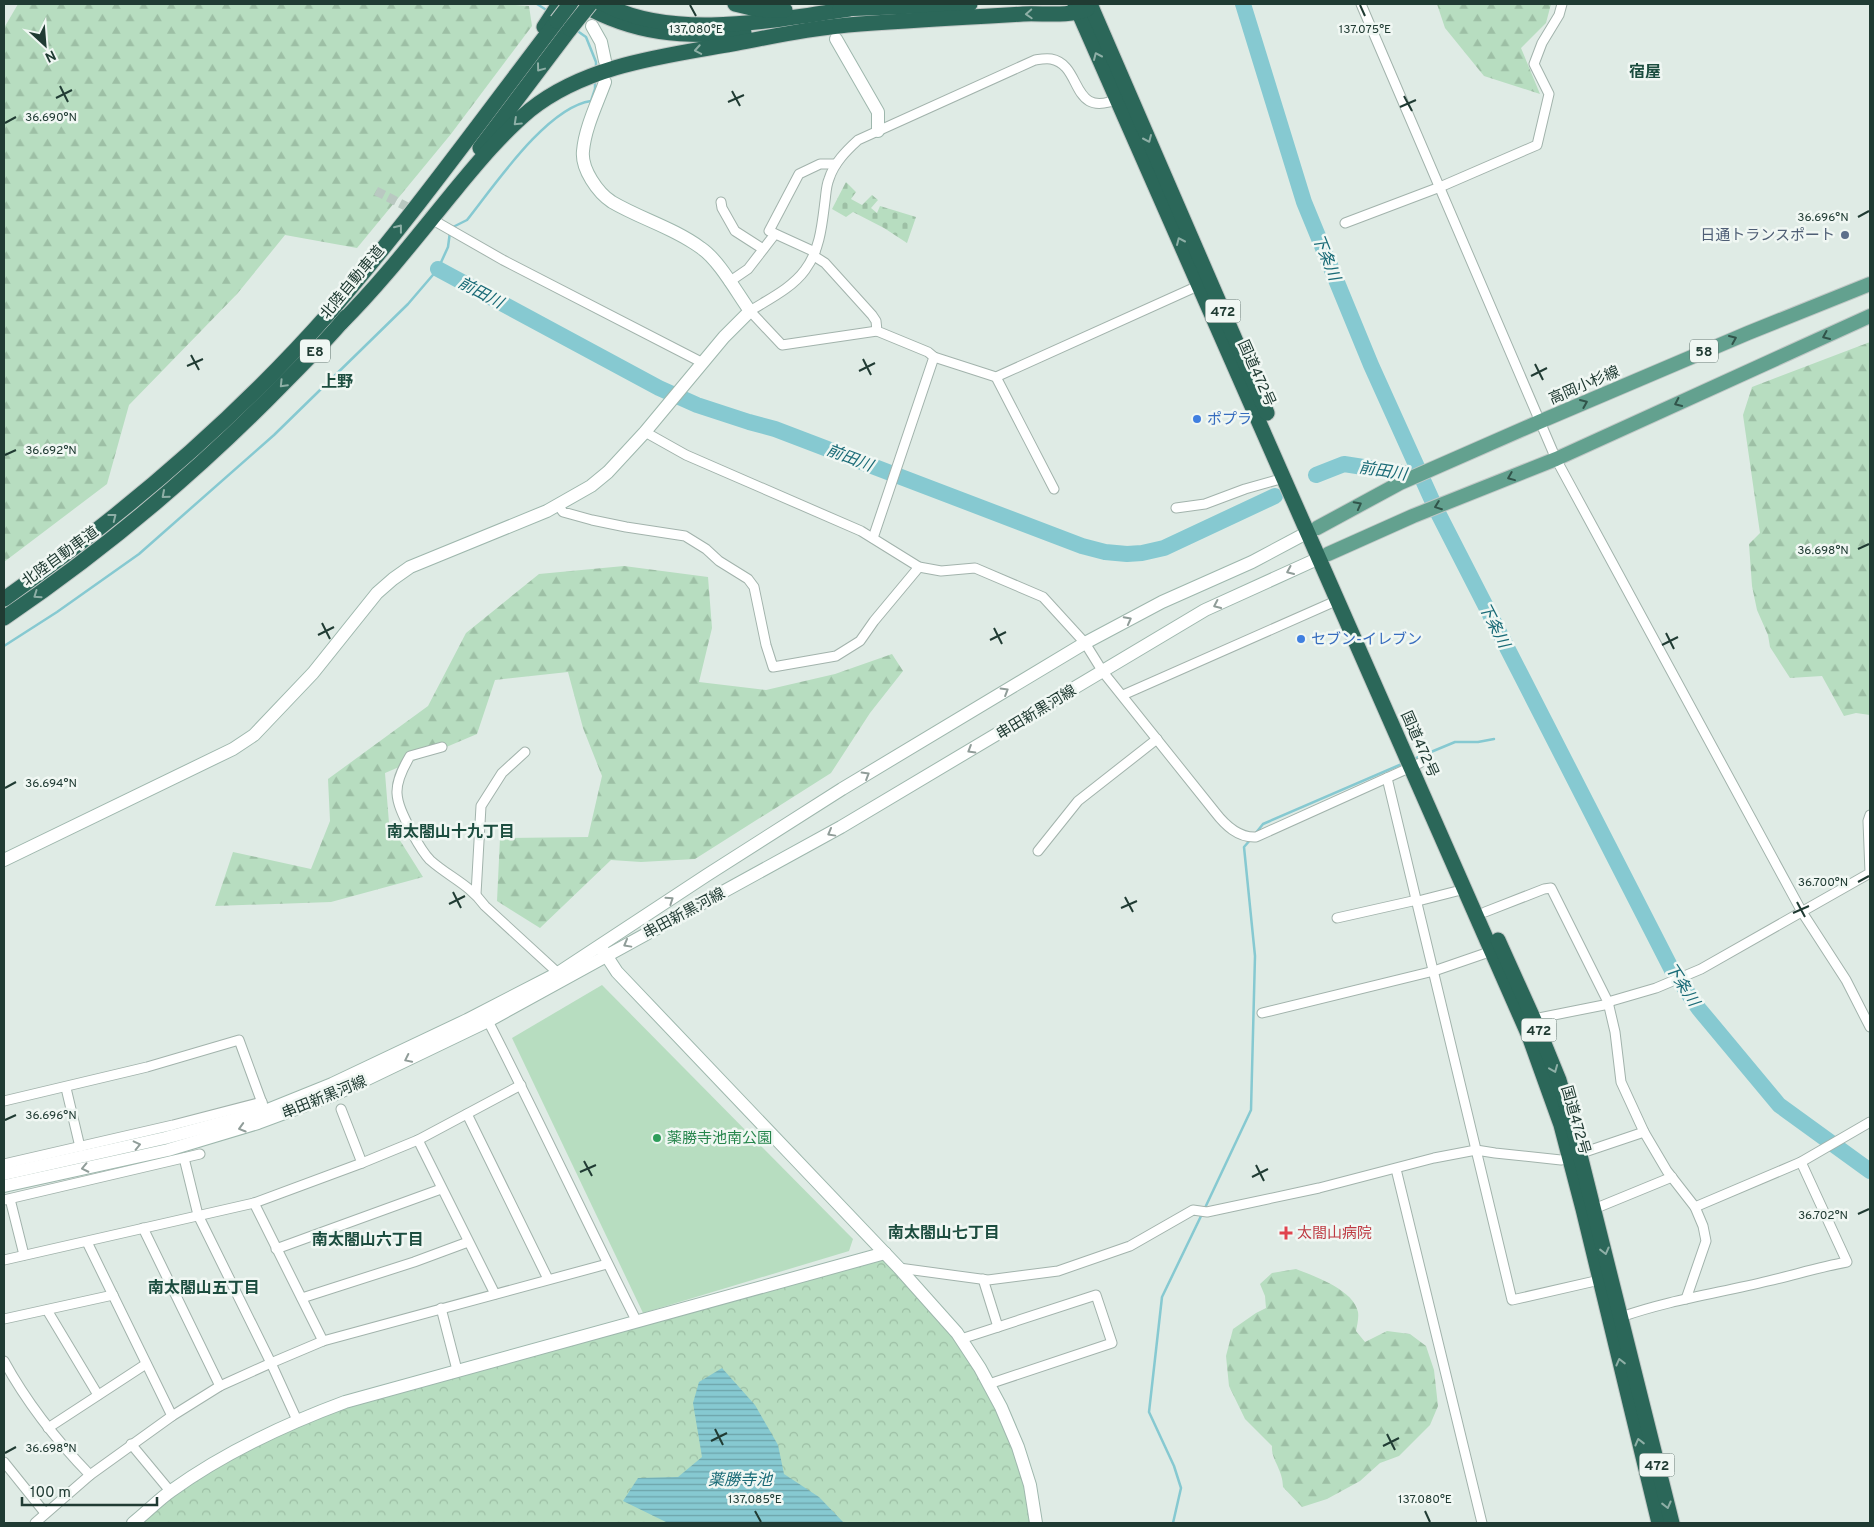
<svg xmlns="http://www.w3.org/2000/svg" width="1874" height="1527" font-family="Overpass,'Noto Sans JP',sans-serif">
<defs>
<pattern id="forest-firs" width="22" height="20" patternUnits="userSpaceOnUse" patternTransform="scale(1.25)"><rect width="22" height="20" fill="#b7ddc0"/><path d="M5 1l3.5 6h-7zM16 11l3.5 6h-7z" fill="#9dbfa5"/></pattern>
<pattern id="cemetery-stones" width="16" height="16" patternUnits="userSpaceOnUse" patternTransform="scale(1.25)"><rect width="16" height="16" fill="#b7ddc0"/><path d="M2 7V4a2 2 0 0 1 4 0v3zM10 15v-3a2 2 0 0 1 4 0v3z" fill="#9dbfa5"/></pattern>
<pattern id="park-crowns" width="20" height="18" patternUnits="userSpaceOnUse" patternTransform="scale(1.25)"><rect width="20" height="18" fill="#b7ddc0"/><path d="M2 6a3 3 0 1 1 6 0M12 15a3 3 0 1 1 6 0" fill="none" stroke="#9dbfa5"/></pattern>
<pattern id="water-rules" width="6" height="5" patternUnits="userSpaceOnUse" patternTransform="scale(1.25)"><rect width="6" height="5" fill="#86c9d1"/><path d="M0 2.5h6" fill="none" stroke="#6da4aa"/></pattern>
</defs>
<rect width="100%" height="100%" fill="#dfebe5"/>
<polygon fill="#b7ddc0" points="602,985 853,1239 849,1251 643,1313 512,1038"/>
<g fill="url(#forest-firs)">
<polygon points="18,4 500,4 529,6 532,26 451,134 357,248 285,235 237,294 129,405 107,484 4,562 4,28"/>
<polygon points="1437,4 1551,4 1546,23 1521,48 1540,94 1484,76 1445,28"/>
<polygon points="1870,342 1870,715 1856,713 1844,716 1822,676 1790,678 1770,647 1768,635 1757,610 1752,586 1749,544 1760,533 1743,415 1752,387"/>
<polygon points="624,566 708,577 712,628 699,682 766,690 835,674 892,654 903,671 870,713 831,773 695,859 641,862 611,860 540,928 497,901 500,838 588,837 602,776 583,728 568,672 495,680 477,734 385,773 389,823 423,877 331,902 215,906 233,852 311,869 330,821 328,779 428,706 466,633 539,574"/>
<path d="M1296,1269C1314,1276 1354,1290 1358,1312C1359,1318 1357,1326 1356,1331L1365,1342L1387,1331L1410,1334L1426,1346L1434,1370L1438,1406L1430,1425L1399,1456L1380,1463L1360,1481L1327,1499L1302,1507L1283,1487C1283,1469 1271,1460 1272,1446L1245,1419L1229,1386L1226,1356L1233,1329L1256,1313L1266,1308L1265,1296L1260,1284L1272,1273Z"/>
</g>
<polygon fill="url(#cemetery-stones)" points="846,182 856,192 851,199 862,205 872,195 878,200 871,208 877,213 880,206 916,217 907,243 884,228 853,212 846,217 832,209"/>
<polygon fill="url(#park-crowns)" points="884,1253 954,1331 1014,1443 1033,1523 134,1523 172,1490 301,1417"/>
<polygon fill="url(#water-rules)" points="722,1368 755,1405 778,1445 784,1474 819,1497 844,1523 668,1523 623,1501 638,1478 678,1477 702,1457 693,1403 699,1382"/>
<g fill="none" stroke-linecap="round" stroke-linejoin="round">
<g stroke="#86c9d1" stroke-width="2.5">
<polyline points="537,4 548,11"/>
<polyline points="576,30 586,37 596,62 596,69"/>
<path d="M451,228L467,220C494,186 547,107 591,101L595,89V80"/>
<polyline points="4,646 57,612 139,554 274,435 408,304 438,269 448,247 450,232"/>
<polyline points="1414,759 1455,742 1478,742 1494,739"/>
<polyline points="1255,834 1263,824 1404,763"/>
<polyline points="1204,1210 1251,1110 1255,956 1244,847 1251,839"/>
<polyline points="1173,1523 1181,1488 1174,1466 1149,1412 1162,1297 1202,1214"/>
</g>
<g stroke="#86c9d1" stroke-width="16">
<polyline points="1243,4 1304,202 1371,365 1436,509 1672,970 1699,1009 1779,1105 1870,1171"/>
<polyline points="438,269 659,388 697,405 749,422 775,429 1082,546 1105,552 1127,554 1142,553 1164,548 1275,496"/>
<polyline points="1316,475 1344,464 1421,476"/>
</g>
<polyline stroke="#b9c8c1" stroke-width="9" stroke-dasharray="9 4.5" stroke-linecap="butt" points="376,191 433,220"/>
<defs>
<g id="street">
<polyline points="1361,4 1556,459 1802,912 1846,980 1870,1027"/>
<polyline points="721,202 722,208 735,231 763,249"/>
<polyline points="433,220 503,260 703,363"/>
<polyline points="1345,223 1440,187 1537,145 1549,94 1534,64 1542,43 1559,15 1562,4"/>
<polyline points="815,252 769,231 799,174 820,164 836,164"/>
<polyline points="814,256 825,263 872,315 876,321 877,331 928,352 934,357 996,377 1200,285"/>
<polyline points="729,282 748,269 775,234"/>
<path d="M877,331L782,345L750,311C769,299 792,288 805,270C820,250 822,225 825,201C826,194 826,186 829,179C834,163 846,151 858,140L1035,60C1041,59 1046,58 1051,59C1084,65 1069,121 1120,98"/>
<polyline points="996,377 1054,489"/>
<path d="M645,432L686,455L861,531L919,567L941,571L975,568L1043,597L1085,643L1103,672L1215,812C1225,825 1238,838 1256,837L1420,763"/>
<polyline points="558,505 563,512 592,520 626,527 685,536 706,549 719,561 748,579 754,587 766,645 773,667 836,656 860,641 874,621 919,567"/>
<polyline points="1176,508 1205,504 1245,489 1284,478"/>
<polyline points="873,538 934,357"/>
<polyline points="1123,695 1338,600"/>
<path d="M442,747L410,756C391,788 394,798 411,831C416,840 422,852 430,860C449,877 469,884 485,906L558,973"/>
<polyline points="1387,778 1512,1300 1604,1279"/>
<polyline points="1038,851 1078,801 1157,739"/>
<polyline points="476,894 481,806 502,773 525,752"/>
<polyline points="1418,901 1465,889"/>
<polyline points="1485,912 1544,889 1551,888 1608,1002 1615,1032 1621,1082 1644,1132 1667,1171 1695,1207 1703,1226 1706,1241 1686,1299"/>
<polyline points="1337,918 1417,900"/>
<polyline points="1608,1002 1656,988 1701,969 1870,873 1868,821 1870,815"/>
<polyline points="1262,1013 1434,971 1492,951"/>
<polyline points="1534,1019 1609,1004"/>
<path d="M488,1021C539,1120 586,1221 636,1320"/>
<polyline points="66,1088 80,1147"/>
<polyline points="4,1101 147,1067 239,1040 265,1111"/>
<polyline points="341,1109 362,1163"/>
<polyline points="467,1114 548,1279"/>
<polyline points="418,1140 495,1294"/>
<polyline points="184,1158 198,1215 271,1363 297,1420"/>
<polyline points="4,1164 173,1125 262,1102"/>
<polyline points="1396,1169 1482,1523"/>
<polyline points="10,1199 24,1255"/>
<polyline points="4,1200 200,1154"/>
<polyline points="254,1203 323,1341"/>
<polyline points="1695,1207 1801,1162 1870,1122"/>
<polyline points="1594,1209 1672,1177"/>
<polyline points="143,1228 220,1386"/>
<polyline points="87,1242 172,1416"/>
<polyline points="276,1249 441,1189"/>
<polyline points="4,1260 254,1203 362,1163 418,1140 521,1085"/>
<polyline points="899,1268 988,1280 1058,1271 1130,1246 1193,1210 1207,1212 1319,1188 1434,1158 1476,1150 1495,1153 1561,1160 1644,1132"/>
<polyline points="983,1279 998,1327"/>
<polyline points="302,1298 414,1262 468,1242"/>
<polyline points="441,1308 457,1370"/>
<polyline points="47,1310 98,1395"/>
<path d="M1621,1317C1669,1300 1719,1293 1768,1281C1794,1275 1820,1267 1847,1262L1801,1162"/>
<polyline points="4,1319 113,1295"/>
<polyline points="961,1339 1096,1295 1112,1343 989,1384"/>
<path d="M4,1361C27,1403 57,1441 90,1475"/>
<polyline points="48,1428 146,1364"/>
<polyline points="131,1444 170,1491"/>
<polyline points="4,1462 45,1513"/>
<polyline points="35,1523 90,1475 172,1416 220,1386 271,1363 323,1341 607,1264"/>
</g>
<g id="secondary">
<polyline points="592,26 601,42 605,61"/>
<polyline points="836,39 878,112 878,131"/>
<path d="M4,860L233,749L254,735L313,673L377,593L393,579L410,567L547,511L591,486L608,472L645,432L724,337L750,311C737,293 719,260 701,248C674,228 641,219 612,202C598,193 581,169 583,151C585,128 597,104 605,82"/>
<polyline points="602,949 617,972 899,1268 957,1333 980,1368 1001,1407 1018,1447 1030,1485 1036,1523"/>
<polyline points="4,1174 165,1138 265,1111 332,1084 467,1020 558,973 707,875 842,789 1085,643 1162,602 1252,562 1314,529"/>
<polyline points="4,1186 168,1150 258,1123 336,1094 488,1021 841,827 1205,610 1326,555"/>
<path d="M133,1523C146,1513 158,1500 171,1491C225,1452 283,1425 345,1402L885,1253"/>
</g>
<g id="primary">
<polyline points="1317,528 1400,483 1539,422 1748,333 1870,284"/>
<polyline points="1328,554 1413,516 1556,459 1870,316"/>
</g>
<g id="highway">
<path d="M581,4C636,35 682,37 744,33"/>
<path d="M604,4C673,41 774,20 849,9"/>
<path d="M735,4C752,9 767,11 785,10"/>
<polyline points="1075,4 1529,1036 1561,1125 1583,1209 1659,1523"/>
<polyline points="1090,4 1267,413"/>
<polyline points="840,9 970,4"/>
<polyline points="544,27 559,4"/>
<polyline points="480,148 570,29"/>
<path d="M341,323C381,283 415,239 451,195C475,166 500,135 530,110C586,65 664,56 732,44C775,36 817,27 860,24C914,20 969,17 1023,14C1044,13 1068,17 1087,9"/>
<path d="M4,599C123,515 235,420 331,311C411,218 483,118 557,21"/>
<path d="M4,618C104,550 197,472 282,385C304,363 326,341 346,317"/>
<polyline points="1498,940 1539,1031 1559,1080 1574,1131 1672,1523"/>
</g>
</defs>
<use href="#street" stroke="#a2b3ac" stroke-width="11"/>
<use href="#secondary" stroke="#9eb7ad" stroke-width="14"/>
<use href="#primary" stroke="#c1c8c6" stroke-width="16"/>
<use href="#highway" stroke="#c1c8c6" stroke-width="17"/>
<use href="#street" stroke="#fff" stroke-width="9"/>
<use href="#secondary" stroke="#fff" stroke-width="12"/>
<use href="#primary" stroke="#63a18f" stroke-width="14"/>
<use href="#highway" stroke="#2b6759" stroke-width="15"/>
<defs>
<g id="highway-bridge">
<polyline points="557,21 570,4"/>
<polyline points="570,29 590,4"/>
</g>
</defs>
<use href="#highway-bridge" stroke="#c1c8c6" stroke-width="17" stroke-linecap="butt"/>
<use href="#highway-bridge" stroke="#2b6759" stroke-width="15"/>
</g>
<defs><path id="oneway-chevron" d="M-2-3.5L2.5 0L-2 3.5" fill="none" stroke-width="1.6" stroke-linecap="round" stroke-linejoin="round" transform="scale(1.25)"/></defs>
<g stroke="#8eafa6">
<use href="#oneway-chevron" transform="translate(1029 14) rotate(177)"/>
<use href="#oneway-chevron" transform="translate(698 50) rotate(170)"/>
<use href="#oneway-chevron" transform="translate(1097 56) rotate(-114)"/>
<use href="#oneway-chevron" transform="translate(540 68) rotate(127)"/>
<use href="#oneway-chevron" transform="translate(517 122) rotate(137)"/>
<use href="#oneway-chevron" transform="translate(1148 139) rotate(66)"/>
<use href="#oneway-chevron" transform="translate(399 228) rotate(-52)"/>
<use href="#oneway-chevron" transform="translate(1180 241) rotate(-114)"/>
<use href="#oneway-chevron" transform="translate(283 384) rotate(134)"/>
<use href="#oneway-chevron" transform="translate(165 495) rotate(139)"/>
<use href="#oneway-chevron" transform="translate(113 517) rotate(-38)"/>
<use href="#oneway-chevron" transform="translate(37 595) rotate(145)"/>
<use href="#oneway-chevron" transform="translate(1554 1069) rotate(68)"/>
<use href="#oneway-chevron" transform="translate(1605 1251) rotate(76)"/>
<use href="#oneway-chevron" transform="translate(1620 1362) rotate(-104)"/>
<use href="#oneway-chevron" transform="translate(1639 1442) rotate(-104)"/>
<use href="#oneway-chevron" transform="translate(1667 1505) rotate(76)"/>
</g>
<g stroke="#31544a">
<use href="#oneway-chevron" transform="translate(1826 336) rotate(156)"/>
<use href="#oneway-chevron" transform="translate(1733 339) rotate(-23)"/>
<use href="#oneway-chevron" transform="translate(1584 403) rotate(-23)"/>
<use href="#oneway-chevron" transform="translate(1678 403) rotate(155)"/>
<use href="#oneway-chevron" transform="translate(1511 477) rotate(158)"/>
<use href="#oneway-chevron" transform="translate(1358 505) rotate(-28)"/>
<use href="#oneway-chevron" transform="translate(1438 506) rotate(159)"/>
</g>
<g stroke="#909d99">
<use href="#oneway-chevron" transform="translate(1290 571) rotate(156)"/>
<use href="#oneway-chevron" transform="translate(1217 605) rotate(155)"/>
<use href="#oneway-chevron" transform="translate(1128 620) rotate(-28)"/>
<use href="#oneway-chevron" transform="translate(1005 691) rotate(-31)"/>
<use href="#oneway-chevron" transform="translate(971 750) rotate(149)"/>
<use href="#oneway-chevron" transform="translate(866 775) rotate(-31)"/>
<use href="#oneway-chevron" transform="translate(831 833) rotate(151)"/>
<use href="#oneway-chevron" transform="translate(670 900) rotate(-34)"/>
<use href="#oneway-chevron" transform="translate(627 944) rotate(151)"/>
<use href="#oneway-chevron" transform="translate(408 1059) rotate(154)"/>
<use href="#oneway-chevron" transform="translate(242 1128) rotate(164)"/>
<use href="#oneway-chevron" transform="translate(137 1145) rotate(-13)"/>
<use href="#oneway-chevron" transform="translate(85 1168) rotate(168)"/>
</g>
<path fill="none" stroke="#203b33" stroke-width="2" d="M690,5L696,16M1360,5L1365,16M60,86L68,102M732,91L740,106M1404,96L1412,111M56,98L72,90M728,102L744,95M1400,107L1416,100M5,123L16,117M1858,217L1869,211M191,355L199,370M863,359L871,375M1535,364L1543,380M187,366L203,359M859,371L875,363M1531,376L1547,368M5,455L16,450M1858,549L1869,544M322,623L330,639M994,628L1002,644M1666,633L1674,649M318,635L334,627M990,640L1006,632M1662,645L1678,637M5,788L16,782M1858,882L1869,876M453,892L461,908M1125,897L1133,912M1797,902L1805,917M449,904L465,896M1121,908L1137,901M1793,913L1809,906M5,1120L16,1115M584,1161L592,1176M1256,1165L1264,1181M580,1172L596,1165M1252,1177L1268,1169M1858,1214L1869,1209M715,1429L723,1445M1387,1434L1395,1450M711,1441L727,1433M1383,1446L1399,1438M5,1453L16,1447M755,1511L761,1522M1425,1511L1430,1522"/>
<circle fill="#5c6f8a" stroke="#f0f7f3" stroke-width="2" cx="1845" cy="235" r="5"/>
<g fill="#3f7fe0" stroke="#f0f7f3" stroke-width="2">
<circle cx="1197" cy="419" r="5"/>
<circle cx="1301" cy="639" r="5"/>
</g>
<circle fill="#2e9e5b" stroke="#f0f7f3" stroke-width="2" cx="657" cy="1138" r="5"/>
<path fill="#e0444e" stroke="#f0f7f3" stroke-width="2" d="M1283.5 1225.5h5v5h5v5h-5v5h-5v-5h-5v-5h5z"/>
<g text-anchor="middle" stroke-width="5" stroke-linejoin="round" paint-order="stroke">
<g fill="#f0f7f3" stroke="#5e736d" stroke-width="1">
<rect x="1205.5" y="299.5" width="35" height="23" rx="4"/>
<rect x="300" y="339.5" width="30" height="23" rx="4"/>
<rect x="1690" y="339.5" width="28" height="23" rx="4"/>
<rect x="1521.5" y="1018.5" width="35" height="23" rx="4"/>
<rect x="1639.5" y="1453.5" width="35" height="23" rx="4"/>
</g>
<g font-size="14" font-weight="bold" fill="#203b33">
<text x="1223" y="316">472</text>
<text x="315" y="356">E8</text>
<text x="1704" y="356">58</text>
<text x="1539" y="1035">472</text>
<text x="1657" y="1470">472</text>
</g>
<g font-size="15" fill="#4e5e75" stroke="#f0f7f3" text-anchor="end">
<text x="1835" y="240">日通トランスポート</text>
</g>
<g font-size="15" fill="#203b33" stroke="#f0f7f3">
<text transform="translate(352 282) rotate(-50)" y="5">北陸自動車道</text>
<text transform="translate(1257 373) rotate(66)" y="5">国道472号</text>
<text transform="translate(1584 385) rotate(-23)" y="5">高岡小杉線</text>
<text transform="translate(60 556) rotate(-36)" y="5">北陸自動車道</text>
<text transform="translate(1036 712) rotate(-31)" y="5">串田新黒河線</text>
<text transform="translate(1420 744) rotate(66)" y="5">国道472号</text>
<text transform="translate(684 913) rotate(-28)" y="5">串田新黒河線</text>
<text transform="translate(324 1097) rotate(-22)" y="5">串田新黒河線</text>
<text transform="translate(1576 1120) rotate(74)" y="5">国道472号</text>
</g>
<g font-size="15" fill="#366cbe" stroke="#f0f7f3" text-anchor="start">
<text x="1207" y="424">ポプラ</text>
<text x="1311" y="644">セブン-イレブン</text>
</g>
<g font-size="15" fill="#27864d" stroke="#f0f7f3" text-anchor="start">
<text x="667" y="1143">薬勝寺池南公園</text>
</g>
<g font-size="15" fill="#be3a42" stroke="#f0f7f3" text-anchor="start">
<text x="1297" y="1238">太閤山病院</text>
</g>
<g font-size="16" font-weight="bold" fill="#1c4d3f" stroke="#f0f7f3">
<text x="1645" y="77">宿屋</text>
<text x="337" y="387">上野</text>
<text x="451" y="837">南太閤山十九丁目</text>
<text x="944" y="1238">南太閤山七丁目</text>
<text x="368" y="1245">南太閤山六丁目</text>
<text x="204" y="1293">南太閤山五丁目</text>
</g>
<g font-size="16" font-style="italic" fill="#1a6b77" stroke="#f0f7f3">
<text transform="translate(1327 257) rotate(68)" y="6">下条川</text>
<text transform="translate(481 292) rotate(28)" y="6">前田川</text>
<text transform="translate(850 457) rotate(21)" y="6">前田川</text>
<text transform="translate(1383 470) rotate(9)" y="6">前田川</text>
<text transform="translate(1495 625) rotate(63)" y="6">下条川</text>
<text transform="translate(1683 984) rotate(57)" y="6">下条川</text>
<text x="740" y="1485">薬勝寺池</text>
</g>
</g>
<g font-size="12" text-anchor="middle" fill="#203b33" stroke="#f0f7f3" stroke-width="5" stroke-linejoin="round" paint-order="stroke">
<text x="696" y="33">137.080°E</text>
<text x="1365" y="33">137.075°E</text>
<text x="51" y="121">36.690°N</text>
<text x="1823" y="221">36.696°N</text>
<text x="51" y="454">36.692°N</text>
<text x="1823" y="554">36.698°N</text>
<text x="51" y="787">36.694°N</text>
<text x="1823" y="886">36.700°N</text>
<text x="51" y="1119">36.696°N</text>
<text x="1823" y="1219">36.702°N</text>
<text x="51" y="1452">36.698°N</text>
<text x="755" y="1503">137.085°E</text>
<text x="1425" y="1503">137.080°E</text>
</g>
<rect width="1874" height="1527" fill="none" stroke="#203b33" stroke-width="10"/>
<g transform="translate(45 45) rotate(154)" stroke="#f0f7f3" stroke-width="4" paint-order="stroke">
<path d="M0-4L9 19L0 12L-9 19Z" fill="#203b33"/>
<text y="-8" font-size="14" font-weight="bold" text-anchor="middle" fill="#203b33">N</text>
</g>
<path d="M22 1497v8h135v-8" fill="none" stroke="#203b33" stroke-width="2.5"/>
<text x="30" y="1497" font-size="15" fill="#203b33" stroke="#f0f7f3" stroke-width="4" paint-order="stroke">100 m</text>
</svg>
